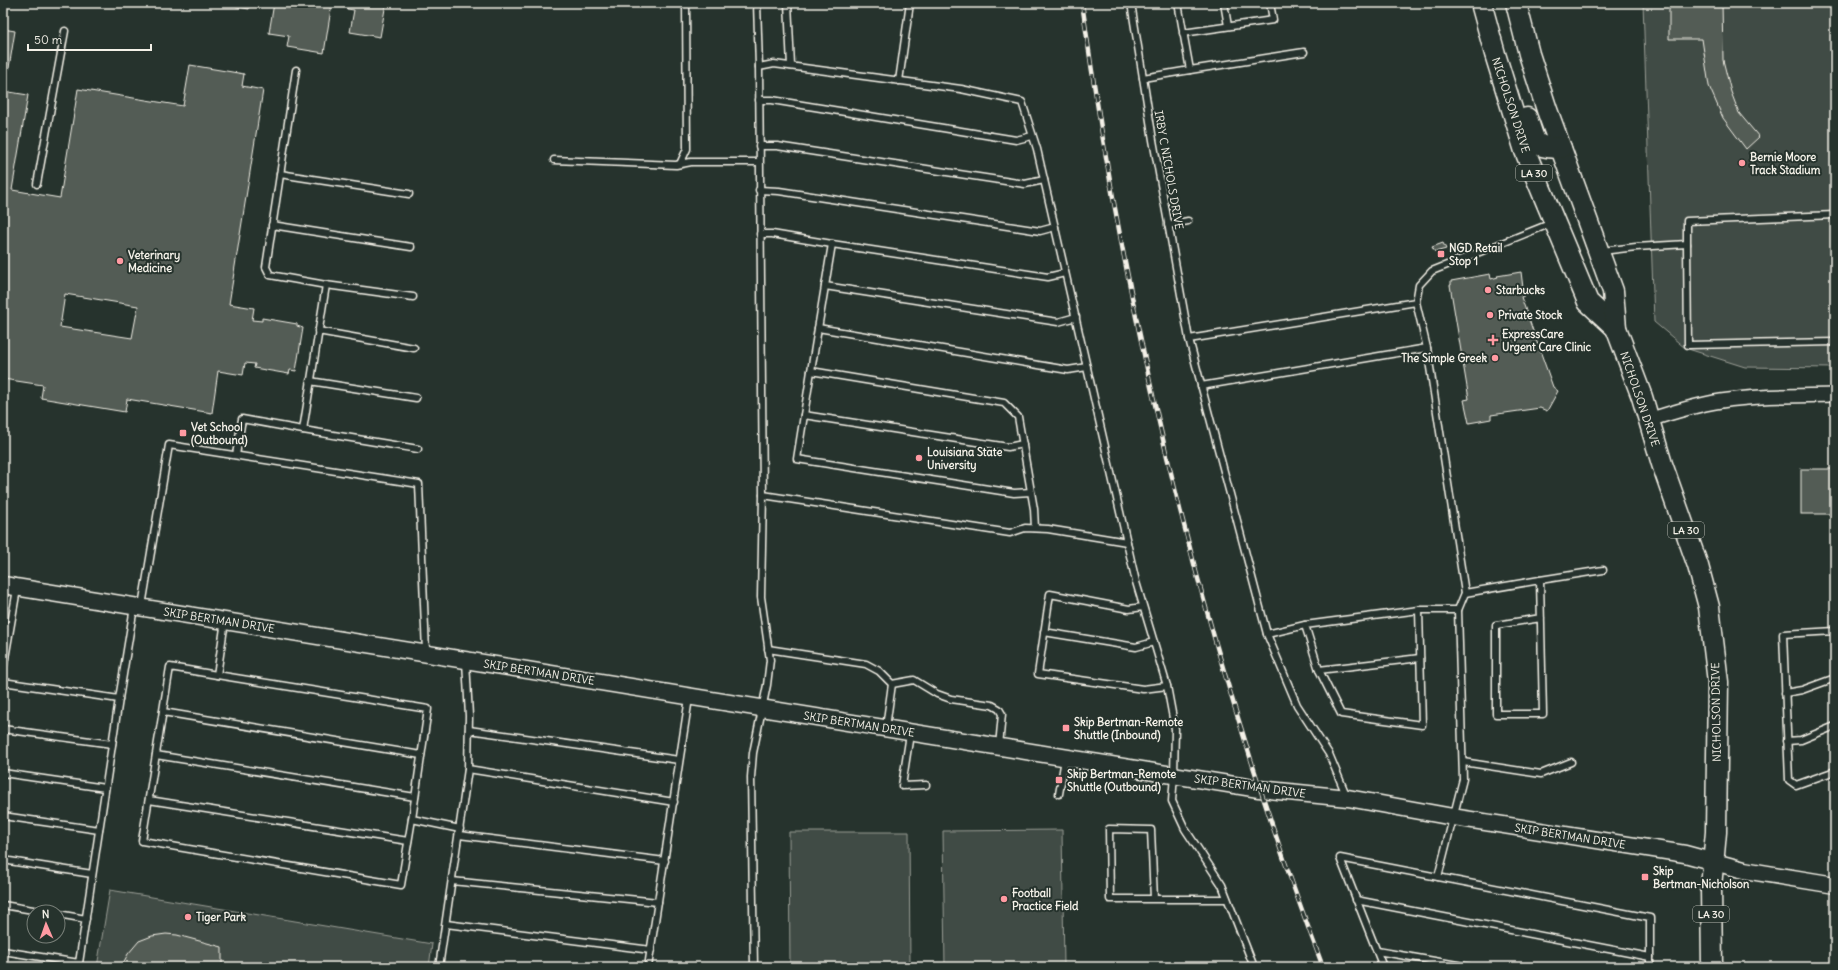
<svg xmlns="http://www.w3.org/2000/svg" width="1838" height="970" font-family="Delius,sans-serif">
<rect width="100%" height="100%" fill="#26332d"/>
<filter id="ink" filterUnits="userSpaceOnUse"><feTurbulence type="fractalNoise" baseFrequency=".025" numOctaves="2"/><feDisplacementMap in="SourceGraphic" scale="8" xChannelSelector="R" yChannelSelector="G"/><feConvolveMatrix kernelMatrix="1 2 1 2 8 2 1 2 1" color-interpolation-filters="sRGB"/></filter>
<g filter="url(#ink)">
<g fill="#414b45" stroke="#9a9e96">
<polygon points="1643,3 1835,3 1835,368 1745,367 1685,348 1654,322"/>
<polygon points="1062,830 1064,967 945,967 943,831"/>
<polygon points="789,832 909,832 910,967 790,967"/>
<polygon points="110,890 432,944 429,967 97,967"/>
</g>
<g fill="#525c55" stroke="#f4f1e8" fill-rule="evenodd">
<polygon points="215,3 250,3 249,9"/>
<polygon points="274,3 332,3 324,53 287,47 289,36 269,33"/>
<polygon points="348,3 386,3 380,37 350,32 354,10 347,9"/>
<polygon points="1669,3 1722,3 1723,60 1731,92 1739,113 1759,137 1746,149 1723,118 1709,86 1702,39 1669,39"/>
<polygon points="3,29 15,31 6,86 4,85 3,91"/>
<path d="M190,65L244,74L242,86L263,90L229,304L254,308L252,320L262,321V318L297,324V326L303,328L296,371L290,370L289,374L254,368L255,364L245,363L243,375L218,371L212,413L127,399L125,412L41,398L43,385L3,379V91L28,95L12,190L60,198L78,89L183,106ZM65,294L138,306L132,338L60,327Z"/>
<polygon points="1443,243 1446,249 1435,252 1432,247"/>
<polygon points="1521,272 1524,296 1521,297 1553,387 1558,391 1547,411 1540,408 1491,415 1491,419 1469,423 1464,400 1469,399 1450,285 1451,285 1451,281 1490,274 1491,279 1498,277 1497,276"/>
<rect x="1801" y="469" width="34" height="45"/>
<polygon points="166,934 177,935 222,947 222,967 121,967 128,954 139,941 152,936"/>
</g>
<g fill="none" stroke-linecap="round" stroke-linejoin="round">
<defs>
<g id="service">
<polyline points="757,3 759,67"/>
<polyline points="788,3 791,66"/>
<polyline points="1131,3 1153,140 1189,339 1267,634 1297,705 1329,754 1347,797"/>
<polyline points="1224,3 1228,26"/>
<polyline points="1183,33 1273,20 1270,3"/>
<polyline points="1190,70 1304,52"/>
<polyline points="1143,78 1190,70 1178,3"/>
<polyline points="899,81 910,3"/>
<polyline points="759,100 772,100 1016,140 1032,136"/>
<polyline points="759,146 777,146 1025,184 1044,180"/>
<polyline points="554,160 676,165 691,162 759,162"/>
<polyline points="680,164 687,149 686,3"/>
<polyline points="280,174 409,194"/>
<polyline points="37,184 65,31"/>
<polyline points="759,190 779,191 1040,231 1055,227"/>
<polyline points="272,225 411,247"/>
<polyline points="1168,225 1188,221"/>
<polyline points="760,234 772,234 832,244"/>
<polyline points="1687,244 1688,345 1835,342"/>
<polyline points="1602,251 1636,247 1687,244 1687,221 1835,215"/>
<polyline points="326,285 413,297"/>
<polyline points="825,286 1058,322 1076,317"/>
<polyline points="1416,302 1427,348 1465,593 1458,610 1463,779 1438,877"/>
<polyline points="818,328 1068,370 1087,367"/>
<polyline points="318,331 414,348"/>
<polyline points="1189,339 1416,302 1419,285 1432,271 1552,223"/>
<polyline points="811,371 832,244 1048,277 1065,273"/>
<polyline points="310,381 416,398"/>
<polyline points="1201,386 1427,348"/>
<polyline points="804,415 1008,447 1023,444"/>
<polyline points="303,430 418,449"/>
<polyline points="236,455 242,419 303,430 326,285 270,275 266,267 296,70"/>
<polyline points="1031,492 1014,493 797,459 811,371 1004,403 1018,417 1034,509 1035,528"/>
<polyline points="763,495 1010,533 1025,528 1048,529 1127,542"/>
<polyline points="1540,580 1603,570"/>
<polyline points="1465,593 1540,580 1543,714 1496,714 1496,625 1541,618"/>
<polyline points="142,606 169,445 419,484 426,652"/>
<polyline points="1143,607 1129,609 1050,594 1038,674 1143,689 1167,686"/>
<polyline points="1419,610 1422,725 1341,714 1319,670 1305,625 1419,610 1458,610"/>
<polyline points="225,621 217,675 428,709 412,819 460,829"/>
<polyline points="1835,631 1783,634 1789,780 1796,785 1835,771"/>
<polyline points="1044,632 1136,647 1154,642"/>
<polyline points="1267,634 1305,625"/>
<polyline points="768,649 866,664 879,671 892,684 886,727"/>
<polyline points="3,670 17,589"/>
<polyline points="1319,670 1420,658"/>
<polyline points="217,675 170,667 142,841 401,885 412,819"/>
<polyline points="3,682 119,699 134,607"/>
<polyline points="892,684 914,680 937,694 951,699 992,705 999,709 1002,714 999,746"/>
<polyline points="1785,693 1802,690 1835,678"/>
<polyline points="163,712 421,755"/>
<polyline points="3,729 112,744"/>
<polyline points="469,730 679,760"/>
<polyline points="910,734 902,786 926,785"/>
<polyline points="1787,741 1801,740 1835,726"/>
<polyline points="156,755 415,797"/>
<polyline points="1463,762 1541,774 1571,762"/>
<polyline points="468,769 674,802"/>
<polyline points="3,773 105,788"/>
<polyline points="1059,794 1065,759"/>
<polyline points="149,800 408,841"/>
<polyline points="3,816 99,830"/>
<polyline points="459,835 665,861"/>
<polyline points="3,860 92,874"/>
<polyline points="452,881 658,902"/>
<polyline points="1154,899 1151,830 1109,829 1110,899 1227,899"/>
<polyline points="1356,900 1650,957"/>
<polyline points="3,905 45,912"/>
<polyline points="58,914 86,919"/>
<polyline points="446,924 651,950"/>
<polyline points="3,951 79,963 119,699"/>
<polyline points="1377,951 1469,967"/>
<polyline points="439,967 468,769 469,716 466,661"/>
<polyline points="648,967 689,698"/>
<polyline points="754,967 751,777 753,753 767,685 770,660 761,597 763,495 759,67 774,64 961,89 1022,102 1037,149 1136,582 1167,686 1175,729 1174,775 1172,801 1185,829 1222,885 1254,967"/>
<polyline points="1383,967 1340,858 1650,918 1650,967"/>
</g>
<path id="minor" d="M1649,420C1673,412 1696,405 1721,401C1758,395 1797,396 1835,395"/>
<polyline id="tertiary" points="3,585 1259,789 1348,798 1453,817 1685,854 1744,870 1835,885"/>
<g id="primary">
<polyline points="1481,3 1495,54 1525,151 1545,199 1588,302 1616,328"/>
<polyline points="1516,3 1529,54 1547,110 1613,291 1616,328 1642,397 1662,464 1698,566 1709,607 1718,682 1716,832 1711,887 1712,967"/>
<path d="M1527,118C1536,144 1532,147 1561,148"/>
</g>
</defs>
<use href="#service" stroke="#f4f1e8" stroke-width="9"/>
<use href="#minor" stroke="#f4f1e8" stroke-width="16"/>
<use href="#tertiary" stroke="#f4f1e8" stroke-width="19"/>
<use href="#primary" stroke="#f4f1e8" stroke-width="23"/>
<use href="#service" stroke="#26332d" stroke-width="6"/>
<use href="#minor" stroke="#26332d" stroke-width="13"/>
<use href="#tertiary" stroke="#26332d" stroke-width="16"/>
<use href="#primary" stroke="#26332d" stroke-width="20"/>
<defs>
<path id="rail" d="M1082,3C1128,332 1205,656 1323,967"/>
</defs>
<use href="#rail" stroke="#f4f1e8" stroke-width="4.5"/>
<use href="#rail" stroke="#26332d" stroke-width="3" stroke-dasharray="9" stroke-linecap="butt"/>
</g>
</g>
<g fill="#ff9aa2" stroke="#26332d" stroke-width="1.5">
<circle cx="1742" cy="163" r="4"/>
<rect x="1437" y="250" width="8" height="8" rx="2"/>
<circle cx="120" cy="261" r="4"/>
<circle cx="1488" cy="290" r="4"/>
<circle cx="1490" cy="315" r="4"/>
<path d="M1491 334h4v4h4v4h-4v4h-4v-4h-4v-4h4z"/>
<circle cx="1495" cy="358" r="4"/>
<rect x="179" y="429" width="8" height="8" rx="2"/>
<circle cx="919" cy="458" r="4"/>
<rect x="1062" y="724" width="8" height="8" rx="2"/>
<rect x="1055" y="776" width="8" height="8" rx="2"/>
<rect x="1641" y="873" width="8" height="8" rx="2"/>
<circle cx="1004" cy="899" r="4"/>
<circle cx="188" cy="917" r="4"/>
</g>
<g text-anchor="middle" stroke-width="4" stroke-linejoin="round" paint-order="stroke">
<g fill="#26332d" stroke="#b6b8b0" stroke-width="1">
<rect x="1516" y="165" width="36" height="16" rx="3"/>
<rect x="1668" y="522" width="36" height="16" rx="3"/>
<rect x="1693" y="906" width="36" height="16" rx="3"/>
</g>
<g font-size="10" font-weight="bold" fill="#f4f1e8">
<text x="1534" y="177">LA 30</text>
<text x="1686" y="534">LA 30</text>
<text x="1711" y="918">LA 30</text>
</g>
<g font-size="11" fill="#f4f1e8" stroke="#26332d">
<text transform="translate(1511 105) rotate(72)" y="4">NICHOLSON DRIVE</text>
<text transform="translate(1169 170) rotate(80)" y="4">IRBY C NICHOLS DRIVE</text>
<text transform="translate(1640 399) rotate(71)" y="4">NICHOLSON DRIVE</text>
<text transform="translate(219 620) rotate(9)" y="4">SKIP BERTMAN DRIVE</text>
<text transform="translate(539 672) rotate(9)" y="4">SKIP BERTMAN DRIVE</text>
<text transform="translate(1716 712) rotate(-91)" y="4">NICHOLSON DRIVE</text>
<text transform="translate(859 724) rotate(9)" y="4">SKIP BERTMAN DRIVE</text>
<text transform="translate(1250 786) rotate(8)" y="4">SKIP BERTMAN DRIVE</text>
<text transform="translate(1570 836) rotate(9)" y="4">SKIP BERTMAN DRIVE</text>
</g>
<g font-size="11" font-weight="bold" fill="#f4f1e8" stroke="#26332d" text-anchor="start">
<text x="1750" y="161">Bernie Moore<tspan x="1750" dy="13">Track Stadium</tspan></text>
<text x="1449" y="252">NGD Retail<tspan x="1449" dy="13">Stop 1</tspan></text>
<text x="128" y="259">Veterinary<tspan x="128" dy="13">Medicine</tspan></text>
<text x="1496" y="294">Starbucks</text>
<text x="1498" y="319">Private Stock</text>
<text x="1502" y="338">ExpressCare<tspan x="1502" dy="13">Urgent Care Clinic</tspan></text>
<text x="1487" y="362" text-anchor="end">The Simple Greek</text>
<text x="191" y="431">Vet School<tspan x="191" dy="13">(Outbound)</tspan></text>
<text x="927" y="456">Louisiana State<tspan x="927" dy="13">University</tspan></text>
<text x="1074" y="726">Skip Bertman-Remote<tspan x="1074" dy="13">Shuttle (Inbound)</tspan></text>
<text x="1067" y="778">Skip Bertman-Remote<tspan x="1067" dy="13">Shuttle (Outbound)</tspan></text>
<text x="1653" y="875">Skip<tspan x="1653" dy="13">Bertman-Nicholson</tspan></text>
<text x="1012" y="897">Football<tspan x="1012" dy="13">Practice Field</tspan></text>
<text x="196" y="921">Tiger Park</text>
</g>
</g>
<rect width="1838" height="970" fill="none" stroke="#26332d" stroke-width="16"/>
<rect x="8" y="8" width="1822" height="954" fill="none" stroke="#f4f1e8" stroke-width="1.5" filter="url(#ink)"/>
<g transform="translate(46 924) rotate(358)"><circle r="19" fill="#26332d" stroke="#787f78"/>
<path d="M0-3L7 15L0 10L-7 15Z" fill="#ff9aa2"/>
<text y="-6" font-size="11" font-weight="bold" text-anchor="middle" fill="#f4f1e8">N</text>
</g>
<path d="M28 44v6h123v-6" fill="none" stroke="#f4f1e8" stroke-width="2"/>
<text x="34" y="44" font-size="12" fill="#f4f1e8" stroke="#26332d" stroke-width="3" paint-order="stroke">50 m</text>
</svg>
